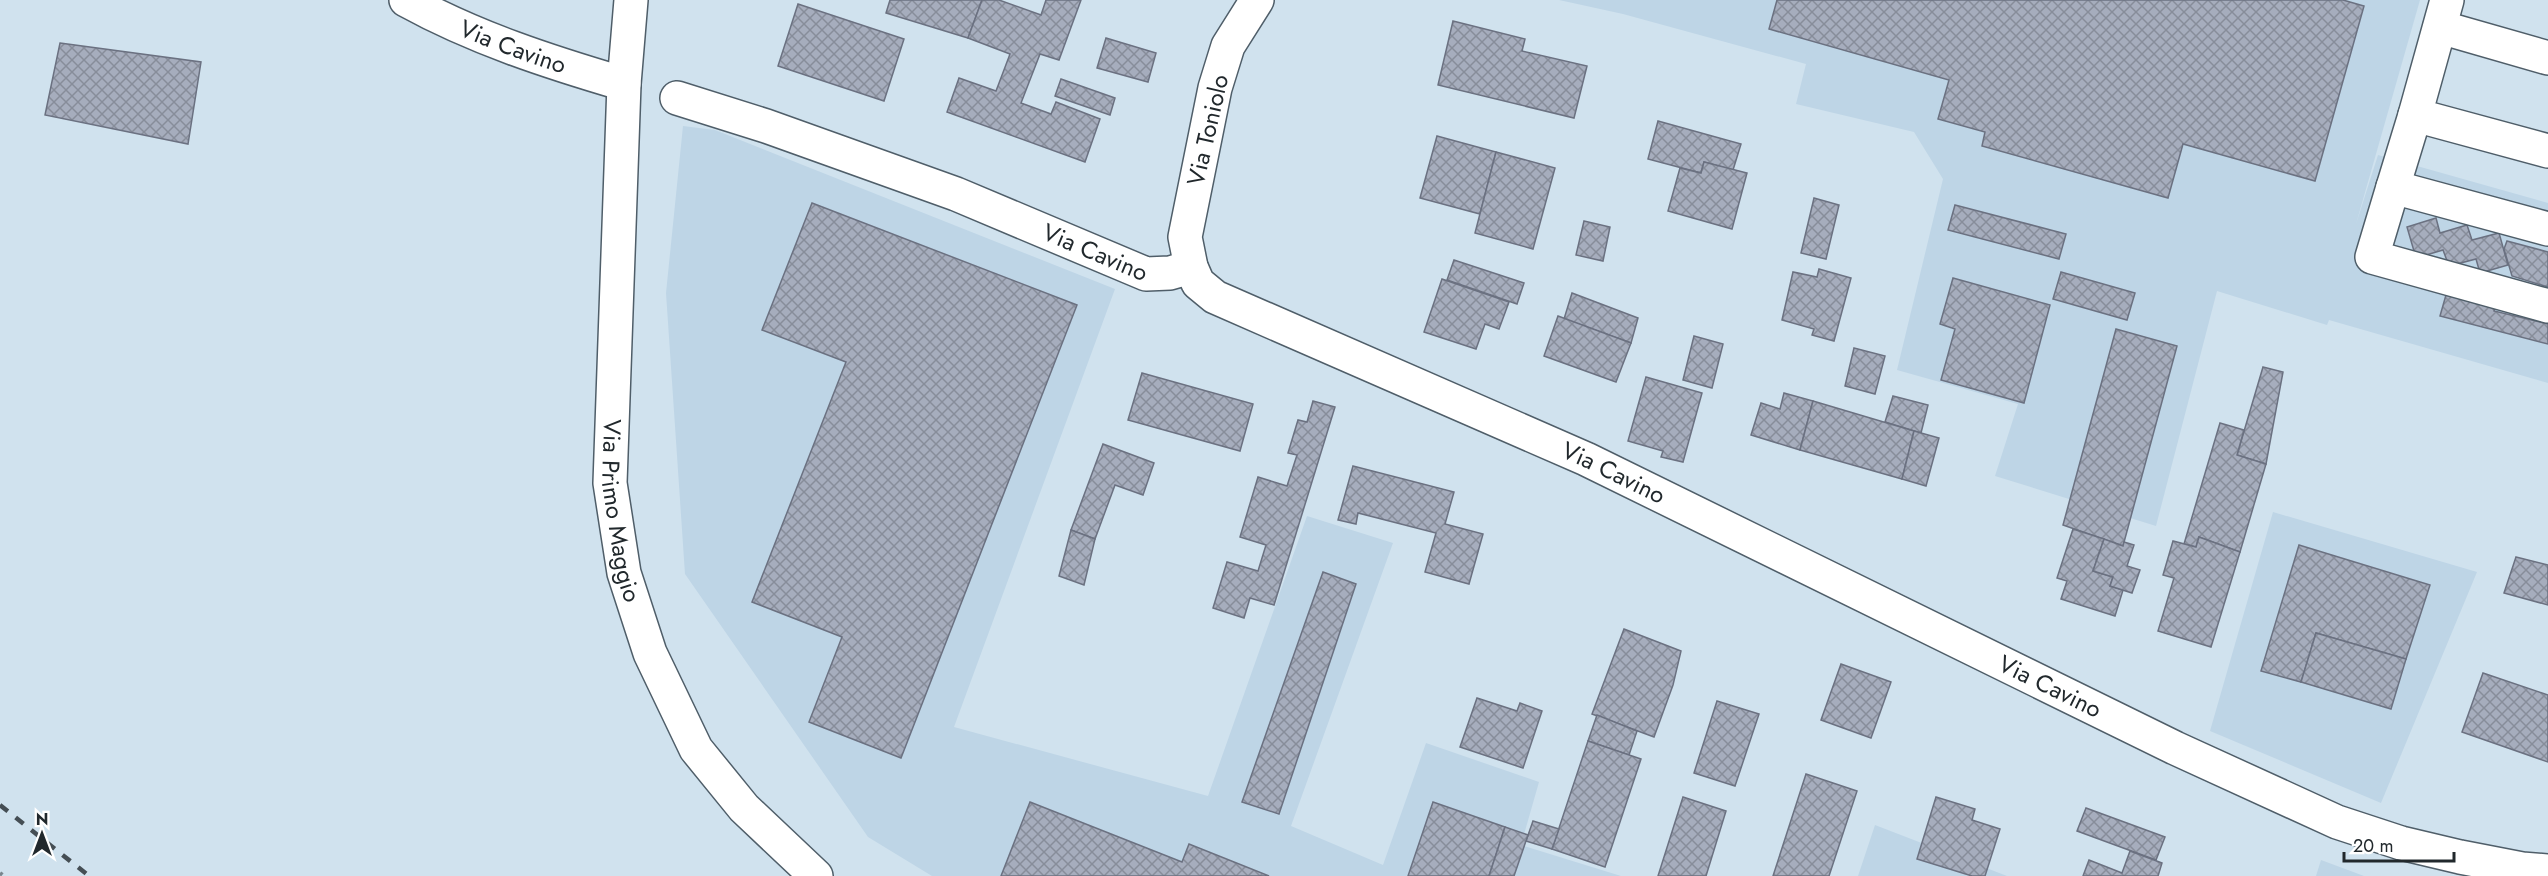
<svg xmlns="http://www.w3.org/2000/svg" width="2548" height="876" font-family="Jost,sans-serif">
<defs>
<pattern id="building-cross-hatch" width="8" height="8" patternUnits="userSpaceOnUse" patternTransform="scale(1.5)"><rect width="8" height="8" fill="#a6adbd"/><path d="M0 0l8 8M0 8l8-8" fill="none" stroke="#878d9a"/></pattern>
</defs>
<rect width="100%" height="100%" fill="#d0e2ee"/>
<g fill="#bed5e6">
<polygon points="1559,0 2420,0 2356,224 2378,155 2548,203 2548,383 2329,320 2327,325 2217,291 2156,526 1995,476 2018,404 1897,370 1943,179 1914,132 1796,104 1806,64 1623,14"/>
<polygon points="683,126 715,130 1115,289 954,727 1208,796 1307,516 1393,543 1291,826 1383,865 1426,743 1539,782 1521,845 1621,876 932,876 868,837 685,574 666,293"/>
<polygon points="2273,512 2477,572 2381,803 2210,731"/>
<polygon points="1875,825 2007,876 1858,876"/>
<polygon points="2321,860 2364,876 2316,876"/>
</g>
<g fill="url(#building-cross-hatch)" stroke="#6b7181" stroke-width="1.5">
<polygon points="890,0 982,0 968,38 886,13"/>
<polygon points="982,0 999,0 1041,15 1046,0 1081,0 1059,60 1040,54 1021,103 1051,114 1056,102 1100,119 1085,162 947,112 959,78 996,91 1010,54 968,38"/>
<polygon points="1777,0 2343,0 2364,6 2315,181 2183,144 2168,198 1982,146 1985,132 1938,119 1949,80 1769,29"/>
<polygon points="798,4 904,39 884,101 778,66"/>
<polygon points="1453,21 1525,39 1522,51 1587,66 1574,118 1438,85"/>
<polygon points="1106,38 1156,53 1148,82 1097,68"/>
<polygon points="60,43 201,62 188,144 45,115"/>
<polygon points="1061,79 1115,98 1110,115 1055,96"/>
<polygon points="1658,121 1741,144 1733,170 1704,162 1701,173 1648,159"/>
<polygon points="1437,136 1496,152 1480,214 1420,198"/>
<polygon points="1496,152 1555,168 1533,249 1475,233"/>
<polygon points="1704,162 1747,173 1732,229 1668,211 1680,168 1701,173"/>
<polygon points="1814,198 1839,205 1826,259 1801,253"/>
<polygon points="812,203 1077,305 901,758 809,722 842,637 752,602 846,362 762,330"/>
<polygon points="1955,205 2066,234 2059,259 1948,230"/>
<polygon points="2436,218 2440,233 2467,225 2472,240 2499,233 2508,265 2480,273 2476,259 2449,266 2443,250 2416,258 2407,227"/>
<polygon points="1584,221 1610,227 1603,261 1576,255"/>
<polygon points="2507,241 2548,252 2548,287 2512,276 2504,249"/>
<polygon points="1454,260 1524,283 1517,304 1447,280"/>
<polygon points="1819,269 1851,278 1834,341 1812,335 1814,329 1782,320 1793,272 1817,277"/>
<polygon points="2061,272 2135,293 2127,320 2053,299"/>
<polygon points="1953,278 2050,305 2024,403 1941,380 1955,329 1940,324"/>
<polygon points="1442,279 1509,302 1499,329 1485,324 1476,349 1424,332"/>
<polygon points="1572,293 1638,318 1631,343 1564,319"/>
<polygon points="2446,295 2495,307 2494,311 2548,324 2548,344 2440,316"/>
<polygon points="1558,316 1631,343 1616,382 1544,356"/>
<polygon points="2116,329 2177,346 2123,546 2063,525"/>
<polygon points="1694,336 1723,344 1712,388 1683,380"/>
<polygon points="1854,348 1885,356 1875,394 1845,386"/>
<polygon points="2263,367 2283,372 2266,464 2237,455"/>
<polygon points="1142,373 1253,404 1240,451 1128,420"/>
<polygon points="1646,377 1702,393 1683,462 1661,457 1663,451 1628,441"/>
<polygon points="1784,393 1813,401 1800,450 1751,435 1761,403 1780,409"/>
<polygon points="1893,396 1928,405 1921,433 1885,422"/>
<polygon points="1313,401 1335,407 1274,605 1250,598 1244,618 1213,608 1227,562 1258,571 1266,545 1240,537 1258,477 1287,486 1297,455 1288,453 1298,420 1307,422"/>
<polygon points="1813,401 1914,431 1902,479 1800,450"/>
<polygon points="2220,423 2244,430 2237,455 2266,464 2240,552 2199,537 2196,547 2184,544"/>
<polygon points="1914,431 1939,438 1926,486 1902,479"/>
<polygon points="1103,444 1154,463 1143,495 1115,485 1095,539 1071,530"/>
<polygon points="1353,466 1454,492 1445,524 1483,534 1469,584 1425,572 1436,533 1358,513 1356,524 1338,520"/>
<polygon points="2073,529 2104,539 2093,571 2113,577 2110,586 2123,590 2115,616 2061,599 2067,581 2057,578"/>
<polygon points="1071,530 1095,539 1084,585 1059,576"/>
<polygon points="2199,537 2240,552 2211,647 2158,631 2174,578 2163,575 2173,541 2196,547"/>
<polygon points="2104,539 2123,546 2124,542 2134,545 2127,566 2140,570 2132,593 2110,586 2113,577 2093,571"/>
<polygon points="2299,545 2430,585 2406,659 2316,633 2301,682 2261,671"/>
<polygon points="2516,557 2548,565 2548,605 2504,593"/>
<polygon points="1323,572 1356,584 1279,814 1242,802"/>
<polygon points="1624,629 1681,651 1673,685 1654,737 1592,714"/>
<polygon points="2316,633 2406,659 2391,709 2301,682"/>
<polygon points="1841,664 1891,682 1871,738 1821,720"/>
<polygon points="2483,673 2548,695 2548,762 2462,732"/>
<polygon points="1477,698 1517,711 1520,703 1542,711 1523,768 1460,747"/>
<polygon points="1717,701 1759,714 1735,786 1694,773"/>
<polygon points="1597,715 1637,731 1629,755 1588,741"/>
<polygon points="1588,741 1641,759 1605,867 1552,849"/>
<polygon points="1806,774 1857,791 1829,876 1773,876"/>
<polygon points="1683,797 1726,811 1706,876 1658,876"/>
<polygon points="1936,797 1975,809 1972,820 2000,829 1985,876 1972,876 1917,859"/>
<polygon points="1030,802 1182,862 1189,844 1269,876 1001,876"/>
<polygon points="1433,802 1505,827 1489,876 1408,876"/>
<polygon points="2086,808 2165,837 2156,860 2077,831"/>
<polygon points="1533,821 1559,829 1552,849 1526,841"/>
<polygon points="1505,827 1528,835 1514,876 1489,876"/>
<polygon points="2130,851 2162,863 2158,876 2083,876 2089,860 2122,873"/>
</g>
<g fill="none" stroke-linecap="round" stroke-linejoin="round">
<defs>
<g id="minor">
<path id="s1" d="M406,0C475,38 549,62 624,84"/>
<path id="s2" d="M631,0L624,84L610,483L624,573L650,653L696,749L744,808L816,876"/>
<path id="s3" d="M1257,0L1228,46L1215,88L1185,237L1191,267L1198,283L1215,297L1586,459L2175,748L2337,822L2401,843L2460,857L2522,869L2548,871"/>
<polyline points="2447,0 2415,115 2548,151"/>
<polyline points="2440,27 2548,58"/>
<path id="s4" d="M677,98L766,126L956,194L1146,274L1170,273L1191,267"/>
<polyline points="2415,115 2393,187 2548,229"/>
<polyline points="2393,187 2372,257 2548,306"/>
</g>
</defs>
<use href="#minor" stroke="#4f5e69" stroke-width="36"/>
<polyline stroke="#79868e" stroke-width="4" stroke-dasharray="3 4.5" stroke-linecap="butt" points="0,873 4,876"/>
<use href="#minor" stroke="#fff" stroke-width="33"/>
<polyline stroke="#454e54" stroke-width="4.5" stroke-dasharray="10 10" stroke-linecap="butt" points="0,805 89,876"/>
</g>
<g text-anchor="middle" stroke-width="4.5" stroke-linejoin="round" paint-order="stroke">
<g font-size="24" fill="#21282c" stroke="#fff">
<text dy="8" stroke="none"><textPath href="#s1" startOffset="117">Via Cavino</textPath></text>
<text transform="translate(1208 130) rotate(-77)" y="8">Via Toniolo</text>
<text dy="8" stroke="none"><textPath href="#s4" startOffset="446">Via Cavino</textPath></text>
<text dy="8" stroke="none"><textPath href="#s3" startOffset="756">Via Cavino</textPath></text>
<text dy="8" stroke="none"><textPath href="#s2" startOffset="512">Via Primo Maggio</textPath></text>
<text dy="8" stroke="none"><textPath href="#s3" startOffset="1242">Via Cavino</textPath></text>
</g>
</g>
<g transform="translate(42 834)" stroke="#ffffff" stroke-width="4.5" paint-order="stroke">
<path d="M0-4.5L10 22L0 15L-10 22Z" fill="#21282c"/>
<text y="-9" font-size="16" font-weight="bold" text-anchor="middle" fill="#21282c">N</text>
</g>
<path d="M2344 852v9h110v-9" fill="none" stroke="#21282c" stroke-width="3"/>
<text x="2353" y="852" font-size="18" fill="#21282c" stroke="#ffffff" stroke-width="4.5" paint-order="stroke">20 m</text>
</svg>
